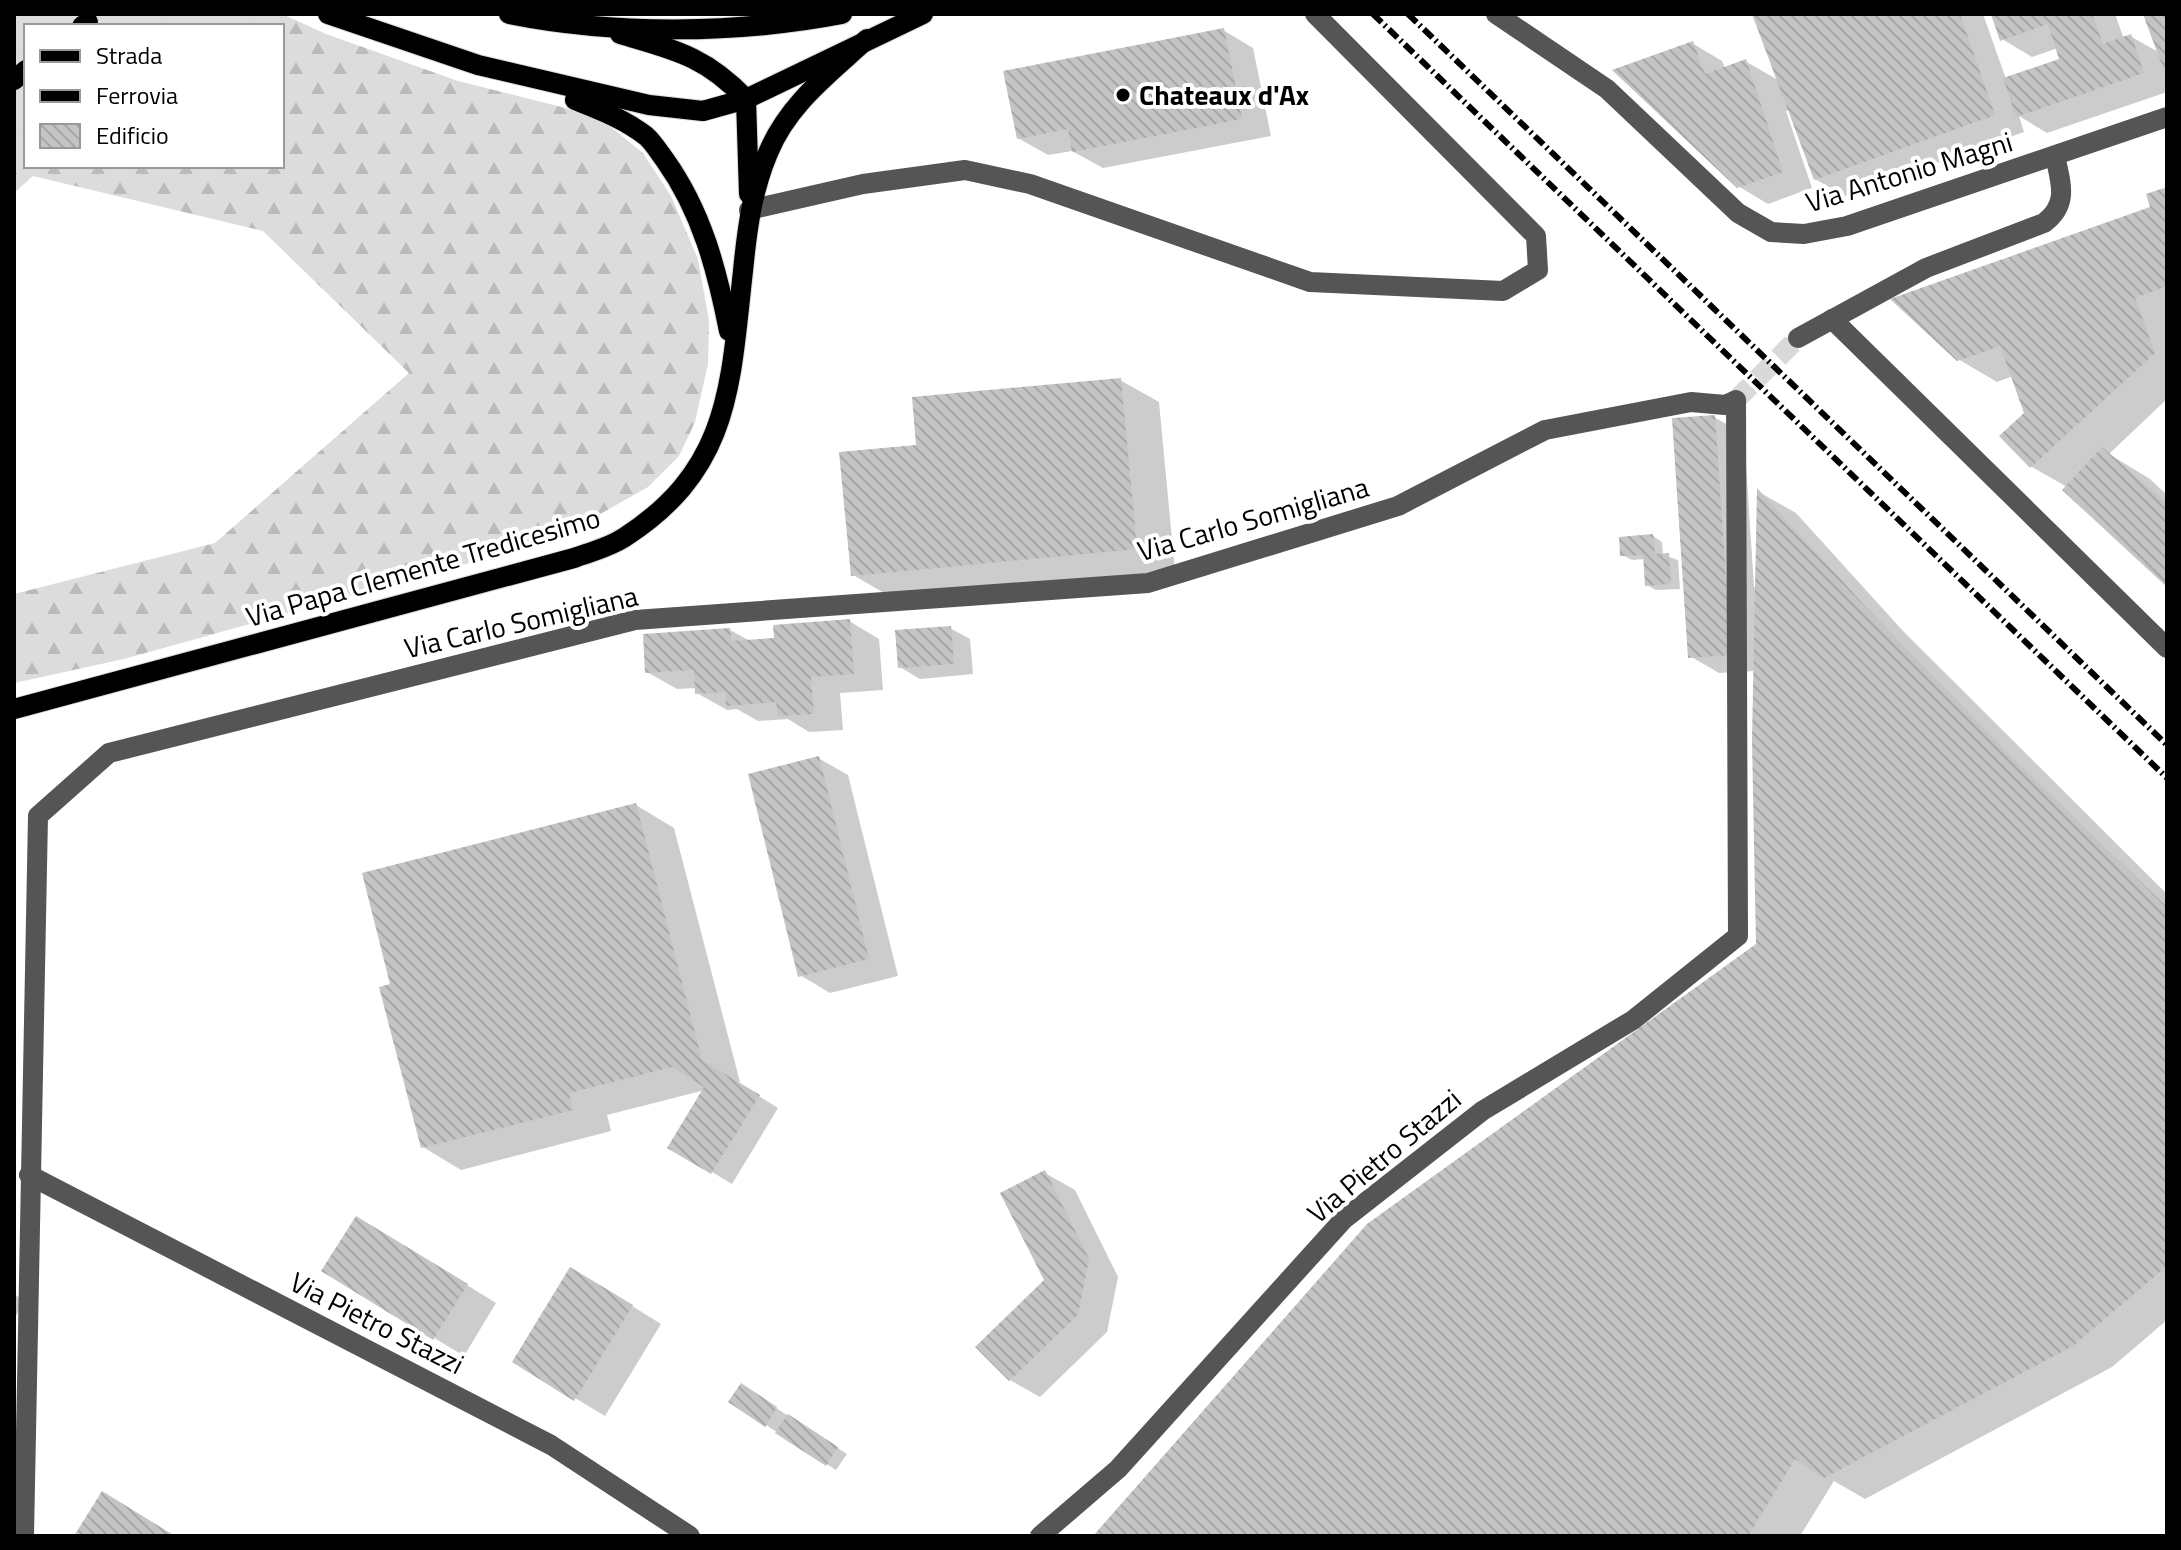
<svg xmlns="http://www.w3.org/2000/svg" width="2181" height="1550" font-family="'Titillium Web',sans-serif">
<defs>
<pattern id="forest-firs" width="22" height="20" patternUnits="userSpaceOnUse" patternTransform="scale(2)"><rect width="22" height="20" fill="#dcdcdc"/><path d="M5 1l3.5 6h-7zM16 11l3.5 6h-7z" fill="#bbb"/></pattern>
<pattern id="building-back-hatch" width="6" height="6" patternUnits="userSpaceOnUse" patternTransform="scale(2)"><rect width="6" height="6" fill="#c4c4c4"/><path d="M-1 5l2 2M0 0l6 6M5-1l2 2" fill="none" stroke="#a7a7a7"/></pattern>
</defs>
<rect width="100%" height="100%" fill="#fff"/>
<path fill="url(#forest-firs)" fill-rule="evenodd" d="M14,14H282L326,34L458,81L597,116L643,153L671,196L698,259L709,321L708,364L695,422L679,456L648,487L586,522L498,555L124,659L14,683V594L215,543L409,373L263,231L33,176L14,193ZM26,26H282V166H26Z"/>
<g fill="#0003">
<polygon points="1754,14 1983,14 2006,79 2062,60 2058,48 2032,57 2002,39 1993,14 2115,14 2124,39 2130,36 2160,53 2145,14 2167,14 2167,92 2047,133 2019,116 2024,132 1845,196 1815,179 1790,110 1786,111 1812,188 1768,204 1738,186 1692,43 1722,61 1725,68 1745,61 1778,80"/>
<polygon points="1223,30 1253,48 1271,136 1103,168 1072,151 1048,155 1018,138"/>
<polygon points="2167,189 2167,399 2109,454 2150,479 2167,495 2167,584 2067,487 2032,467 2002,436 2026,414 2013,376 1997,382 1958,359 2152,208"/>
<polygon points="1120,380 1159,402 1175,571 891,597 853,575 919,447"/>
<polygon points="1714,417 1744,434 1754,587 1757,587 1759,492 1796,513 1904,632 2167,894 2167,1320 2112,1367 1865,1499 1834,1481 1800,1536 1096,1536 1758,945 1755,671 1719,673 1690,656"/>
<polygon points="1653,536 1662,542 1663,555 1678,560 1680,589 1656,590 1647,585 1645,559 1632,560 1622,555"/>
<polygon points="849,621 879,639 883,690 840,693 843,730 809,732 788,719 758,721 737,709 727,710 697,693 697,688 677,689 647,672 730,630 750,641 776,640"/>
<polygon points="950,628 970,639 973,674 920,679 900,667"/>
<polygon points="818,758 848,775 898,976 830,993 800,975"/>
<polygon points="636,805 674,828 740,1082 736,1082 778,1108 732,1184 670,1147 705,1090 607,1115 611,1131 461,1170 423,1147 392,985"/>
<polygon points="1045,1173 1075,1190 1118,1277 1107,1332 1040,1397 1010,1380 1046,1281"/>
<polygon points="386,1235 496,1303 464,1356 324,1271"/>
<polygon points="600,1286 661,1324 605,1416 515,1362"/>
<polygon points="14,1294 25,1301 14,1319"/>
<polygon points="750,1391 847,1454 836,1470 766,1425"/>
</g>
<g fill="url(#building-back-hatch)">
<polygon points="1752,14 1960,14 1995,115 1814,180"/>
<polygon points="1991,14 2092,14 2103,44 2131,34 2144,73 2016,117 2003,78 2059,59 2048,24 2000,41"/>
<polygon points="2143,14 2167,14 2167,67 2163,68"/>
<polygon points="1224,28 1242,119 1072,152 1068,129 1017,139 1003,71"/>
<polygon points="1693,41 1705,74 1746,59 1783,172 1737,188 1612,70"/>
<polygon points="2167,187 2167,286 2135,298 2155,353 2030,468 1999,436 2024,413 2000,346 1957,361 1890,299 2150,207 2146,194"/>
<polygon points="1121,378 1137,549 851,576 839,452 916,445 912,397"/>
<polygon points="1715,415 1731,655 1688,658 1672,418"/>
<polygon points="2102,447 2167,503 2167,587 2062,490"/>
<polygon points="1757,488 1866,607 2013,758 2167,907 2167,1266 2073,1346 1824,1478 1795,1459 1748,1536 1093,1536 1367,1224 1756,944 1752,740"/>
<polygon points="1653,534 1655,554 1669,553 1671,584 1645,586 1643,555 1620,556 1619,537"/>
<polygon points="850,619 854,674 811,677 814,714 778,716 776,702 726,706 725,692 695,694 694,670 645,673 643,634 730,628 731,641 774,638 773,625"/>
<polygon points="951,626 954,664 898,668 895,630"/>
<polygon points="819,756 869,959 798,977 748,774"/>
<polygon points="636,803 702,1060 760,1095 711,1174 667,1148 704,1087 672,1067 569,1093 573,1110 421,1148 379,987 390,984 362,873"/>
<polygon points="1045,1170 1089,1259 1078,1315 1009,1381 975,1347 1044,1280 1000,1193"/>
<polygon points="356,1216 468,1284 433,1340 321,1271"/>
<polygon points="570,1267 633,1305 574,1401 512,1362"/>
<polygon points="741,1383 777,1407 765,1427 728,1402"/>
<polygon points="788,1414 838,1447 826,1466 775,1433"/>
<polygon points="102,1491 175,1536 74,1536"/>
</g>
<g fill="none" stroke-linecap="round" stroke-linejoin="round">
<polyline stroke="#d9d9d9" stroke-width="20" stroke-dasharray="20 10" stroke-linecap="butt" points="1736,400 1798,338"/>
<defs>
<g id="major">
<polyline points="328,14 478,65 649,105 703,111 746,99 923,14"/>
<path d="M509,14C613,35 738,34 842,14"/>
<polyline points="82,26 88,22"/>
<path d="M620,34C675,50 705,56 746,99L749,194"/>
<polyline points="14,80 26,70"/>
<path d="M575,100C600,110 624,119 646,136C653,142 659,152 665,160C702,212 717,270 729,331"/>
<path d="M14,709L574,558C591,552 610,547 625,537C731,468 730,386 743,271C747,230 752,191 768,153C788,104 829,74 867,39"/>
</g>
</defs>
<use href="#major" stroke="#dbdbdb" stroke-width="22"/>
<g stroke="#555" stroke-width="20">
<polyline points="1496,14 1607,89 1738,213 1771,232 1804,234 1847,226 2167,117"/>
<polyline points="749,210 863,184 965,170 1030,184 1310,282 1503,291 1538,270 1536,236 1315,14"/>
<polyline points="1832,319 2167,648"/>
<path d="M1798,338L1926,268L2044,223C2069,204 2061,184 2055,156"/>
<polyline points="29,1175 551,1445 690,1536"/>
<polyline points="24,1536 38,816 109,753 635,620 1148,583 1398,506 1545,430 1691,402 1725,405 1736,400 1738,936 1633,1020 1482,1111 1344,1219 1118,1469 1040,1536"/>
</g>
<use href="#major" stroke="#000" stroke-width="20"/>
<g stroke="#000" stroke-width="6" stroke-dasharray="12 4 2 4" stroke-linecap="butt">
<polyline points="1373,14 2167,778"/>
<polyline points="1408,14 2167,745"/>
</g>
</g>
<circle fill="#000" stroke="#fff" stroke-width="3" cx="1123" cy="95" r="8"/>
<g text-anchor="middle" stroke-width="8" stroke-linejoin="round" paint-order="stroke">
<g font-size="28" font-weight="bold" fill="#000" stroke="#fff" text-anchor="start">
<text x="1139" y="105">Chateaux d'Ax</text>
</g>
<g font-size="28" fill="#000" stroke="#fff">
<text transform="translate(1909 172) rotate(-17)" y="10">Via Antonio Magni</text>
<text transform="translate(1253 519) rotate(-16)" y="10">Via Carlo Somigliana</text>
<text transform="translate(423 567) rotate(-16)" y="10">Via Papa Clemente Tredicesimo</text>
<text transform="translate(521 622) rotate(-13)" y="10">Via Carlo Somigliana</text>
<text transform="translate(1384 1156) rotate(-40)" y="10">Via Pietro Stazzi</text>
<text transform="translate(377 1323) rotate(27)" y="10">Via Pietro Stazzi</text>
</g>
</g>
<rect width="2181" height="1550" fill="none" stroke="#000000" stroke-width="32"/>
<rect x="24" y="24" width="260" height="144" fill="#ffffff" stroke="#999999" stroke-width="2"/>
<rect x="40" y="50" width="40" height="12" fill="#000000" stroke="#999999" stroke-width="2"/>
<text x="96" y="64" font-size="24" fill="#000000">Strada</text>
<rect x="40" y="90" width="40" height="12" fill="#000000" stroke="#999999" stroke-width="2"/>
<text x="96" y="104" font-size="24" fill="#000000">Ferrovia</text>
<rect x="40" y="124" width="40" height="24" fill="url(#building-back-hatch)" stroke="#999999" stroke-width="2"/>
<text x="96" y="144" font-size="24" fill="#000000">Edificio</text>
</svg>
